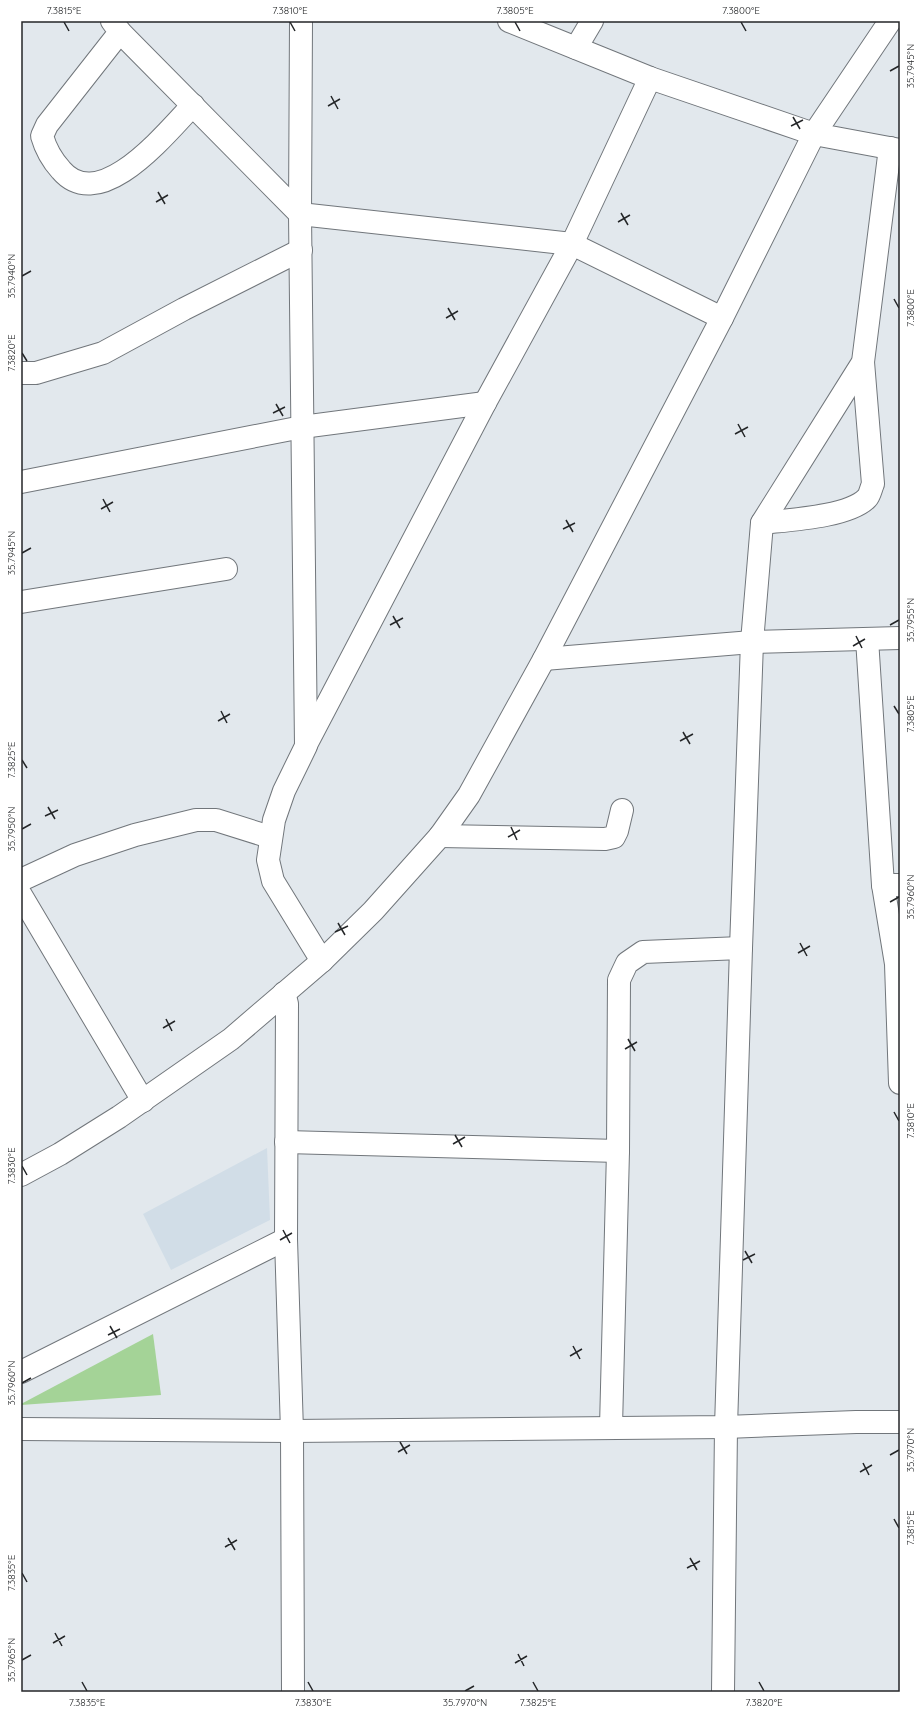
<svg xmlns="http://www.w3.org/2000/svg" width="921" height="1713" font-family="Quicksand,sans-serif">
<rect width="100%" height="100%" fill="#e2e8ed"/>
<polygon fill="#d1dde7" points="267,1148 270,1220 171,1270 143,1214"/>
<polygon fill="#a4d397" points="153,1334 161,1395 21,1405 21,1404"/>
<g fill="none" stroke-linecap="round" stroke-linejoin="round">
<defs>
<g id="minor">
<path d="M112,21L120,32L47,125L42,136C46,150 51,159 61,170C100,216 166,133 193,105"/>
<polyline points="301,21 300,214 306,746 284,791 274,820 268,860 273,881 322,961"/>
<polyline points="509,21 650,78 814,134 900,150"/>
<polyline points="120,32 300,214 572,244 722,318"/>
<polyline points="576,48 592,21"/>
<polyline points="21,373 36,373 103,353 184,309 301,250"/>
<polyline points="21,482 302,427 485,403"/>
<path d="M762,523C788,520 849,517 867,498C870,495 871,488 873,484L863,362"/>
<polyline points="21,602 226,569"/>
<polyline points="867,639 883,885"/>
<polyline points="544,659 752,642 900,638"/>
<polyline points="307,743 485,403 572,244 650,78"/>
<polyline points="440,836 605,839 614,837 617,831 622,810"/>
<polyline points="21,880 75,855 135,835 196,820 216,820 270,837"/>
<polyline points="900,885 883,885 896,964 900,1083"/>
<polyline points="21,895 143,1101"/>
<polyline points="284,993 287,1004 286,1239 292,1431 293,1692"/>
<polyline points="286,1142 618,1151"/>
<polyline points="21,1175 60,1154 119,1117 231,1039 322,961 373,911 440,836 469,795 544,659 722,318 814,134 890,21"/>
<polyline points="21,1372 286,1239"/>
<polyline points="611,1427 618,1151 619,980 627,963 643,952 741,948"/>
<polyline points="21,1429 292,1431 726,1427 856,1422 900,1422"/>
<polyline points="723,1692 726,1427 741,948 752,642 762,523 863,362 890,148"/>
</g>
</defs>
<use href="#minor" stroke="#71767b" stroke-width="24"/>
<use href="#minor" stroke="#fff" stroke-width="22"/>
</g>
<path fill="none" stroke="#242628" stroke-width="1.5" d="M64,22L69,31M290,22L295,31M515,22L520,31M741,22L746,31M890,71L899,66M331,96L338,109M328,106L340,99M793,117L800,129M791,126L803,120M158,192L165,204M156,202L168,195M621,213L628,225M618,222L630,215M22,276L31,271M894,299L899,308M448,308L455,320M446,318L458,311M22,353L27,361M276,404L283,416M273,413L285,407M738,424L745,437M735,434L748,427M103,499L110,512M101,509L113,502M566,520L573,532M563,529L575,523M22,553L31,548M393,616L400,628M390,625L403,618M890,625L899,620M856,636L862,648M853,646L865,639M894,706L899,714M221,711L227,723M218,721L230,714M683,732L690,744M680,741L693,734M22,760L27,768M48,807L55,819M45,816L58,810M511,827L517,840M22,829L31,824M508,837L520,830M890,902L899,897M338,923L345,935M335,932L348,926M800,943L807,956M798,953L810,946M166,1019L172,1031M163,1028L175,1021M628,1039L635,1051M625,1049L637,1042M894,1112L899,1121M455,1135L462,1147M453,1144L465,1137M22,1166L27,1175M283,1230L290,1243M280,1240L292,1233M745,1251L752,1263M743,1260L755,1254M110,1326L117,1338M108,1335L120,1329M573,1346L580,1359M570,1356L582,1349M22,1383L31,1378M400,1442L407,1454M398,1452L410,1445M890,1455L899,1450M863,1463L869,1475M860,1472L872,1465M894,1519L899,1528M228,1538L235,1550M225,1547L237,1540M690,1558L697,1570M687,1568L700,1561M22,1573L27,1582M55,1633L62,1646M53,1643L65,1636M518,1654L524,1666M22,1660L31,1655M515,1663L527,1656M82,1682L87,1691M308,1682L313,1691M533,1682L538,1691M759,1682L764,1691M465,1691L474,1686"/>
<rect width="921" height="1713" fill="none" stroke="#ffffff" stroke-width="44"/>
<rect x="22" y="22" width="877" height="1669" fill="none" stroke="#242628" stroke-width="1.5"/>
<g font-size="10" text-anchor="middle" fill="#242628">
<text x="64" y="14">7.3815°E</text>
<text x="290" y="14">7.3810°E</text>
<text x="515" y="14">7.3805°E</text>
<text x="741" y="14">7.3800°E</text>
<text transform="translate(910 66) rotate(-90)" y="4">35.7945°N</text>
<text transform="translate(11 276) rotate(-90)" y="4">35.7940°N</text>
<text transform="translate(910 308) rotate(-90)" y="4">7.3800°E</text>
<text transform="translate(11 353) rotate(-90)" y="4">7.3820°E</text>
<text transform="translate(11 553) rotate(-90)" y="4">35.7945°N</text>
<text transform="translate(910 620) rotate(-90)" y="4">35.7955°N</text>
<text transform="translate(910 714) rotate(-90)" y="4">7.3805°E</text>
<text transform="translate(11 760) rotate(-90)" y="4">7.3825°E</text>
<text transform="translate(11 829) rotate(-90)" y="4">35.7950°N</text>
<text transform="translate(910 897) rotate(-90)" y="4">35.7960°N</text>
<text transform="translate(910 1121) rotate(-90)" y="4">7.3810°E</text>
<text transform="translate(11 1166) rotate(-90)" y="4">7.3830°E</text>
<text transform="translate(11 1383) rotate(-90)" y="4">35.7960°N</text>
<text transform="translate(910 1450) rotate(-90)" y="4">35.7970°N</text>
<text transform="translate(910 1528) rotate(-90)" y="4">7.3815°E</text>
<text transform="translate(11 1573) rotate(-90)" y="4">7.3835°E</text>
<text transform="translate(11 1660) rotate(-90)" y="4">35.7965°N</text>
<text x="87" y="1706">7.3835°E</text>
<text x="313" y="1706">7.3830°E</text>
<text x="465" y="1706">35.7970°N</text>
<text x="538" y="1706">7.3825°E</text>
<text x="764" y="1706">7.3820°E</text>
</g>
</svg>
